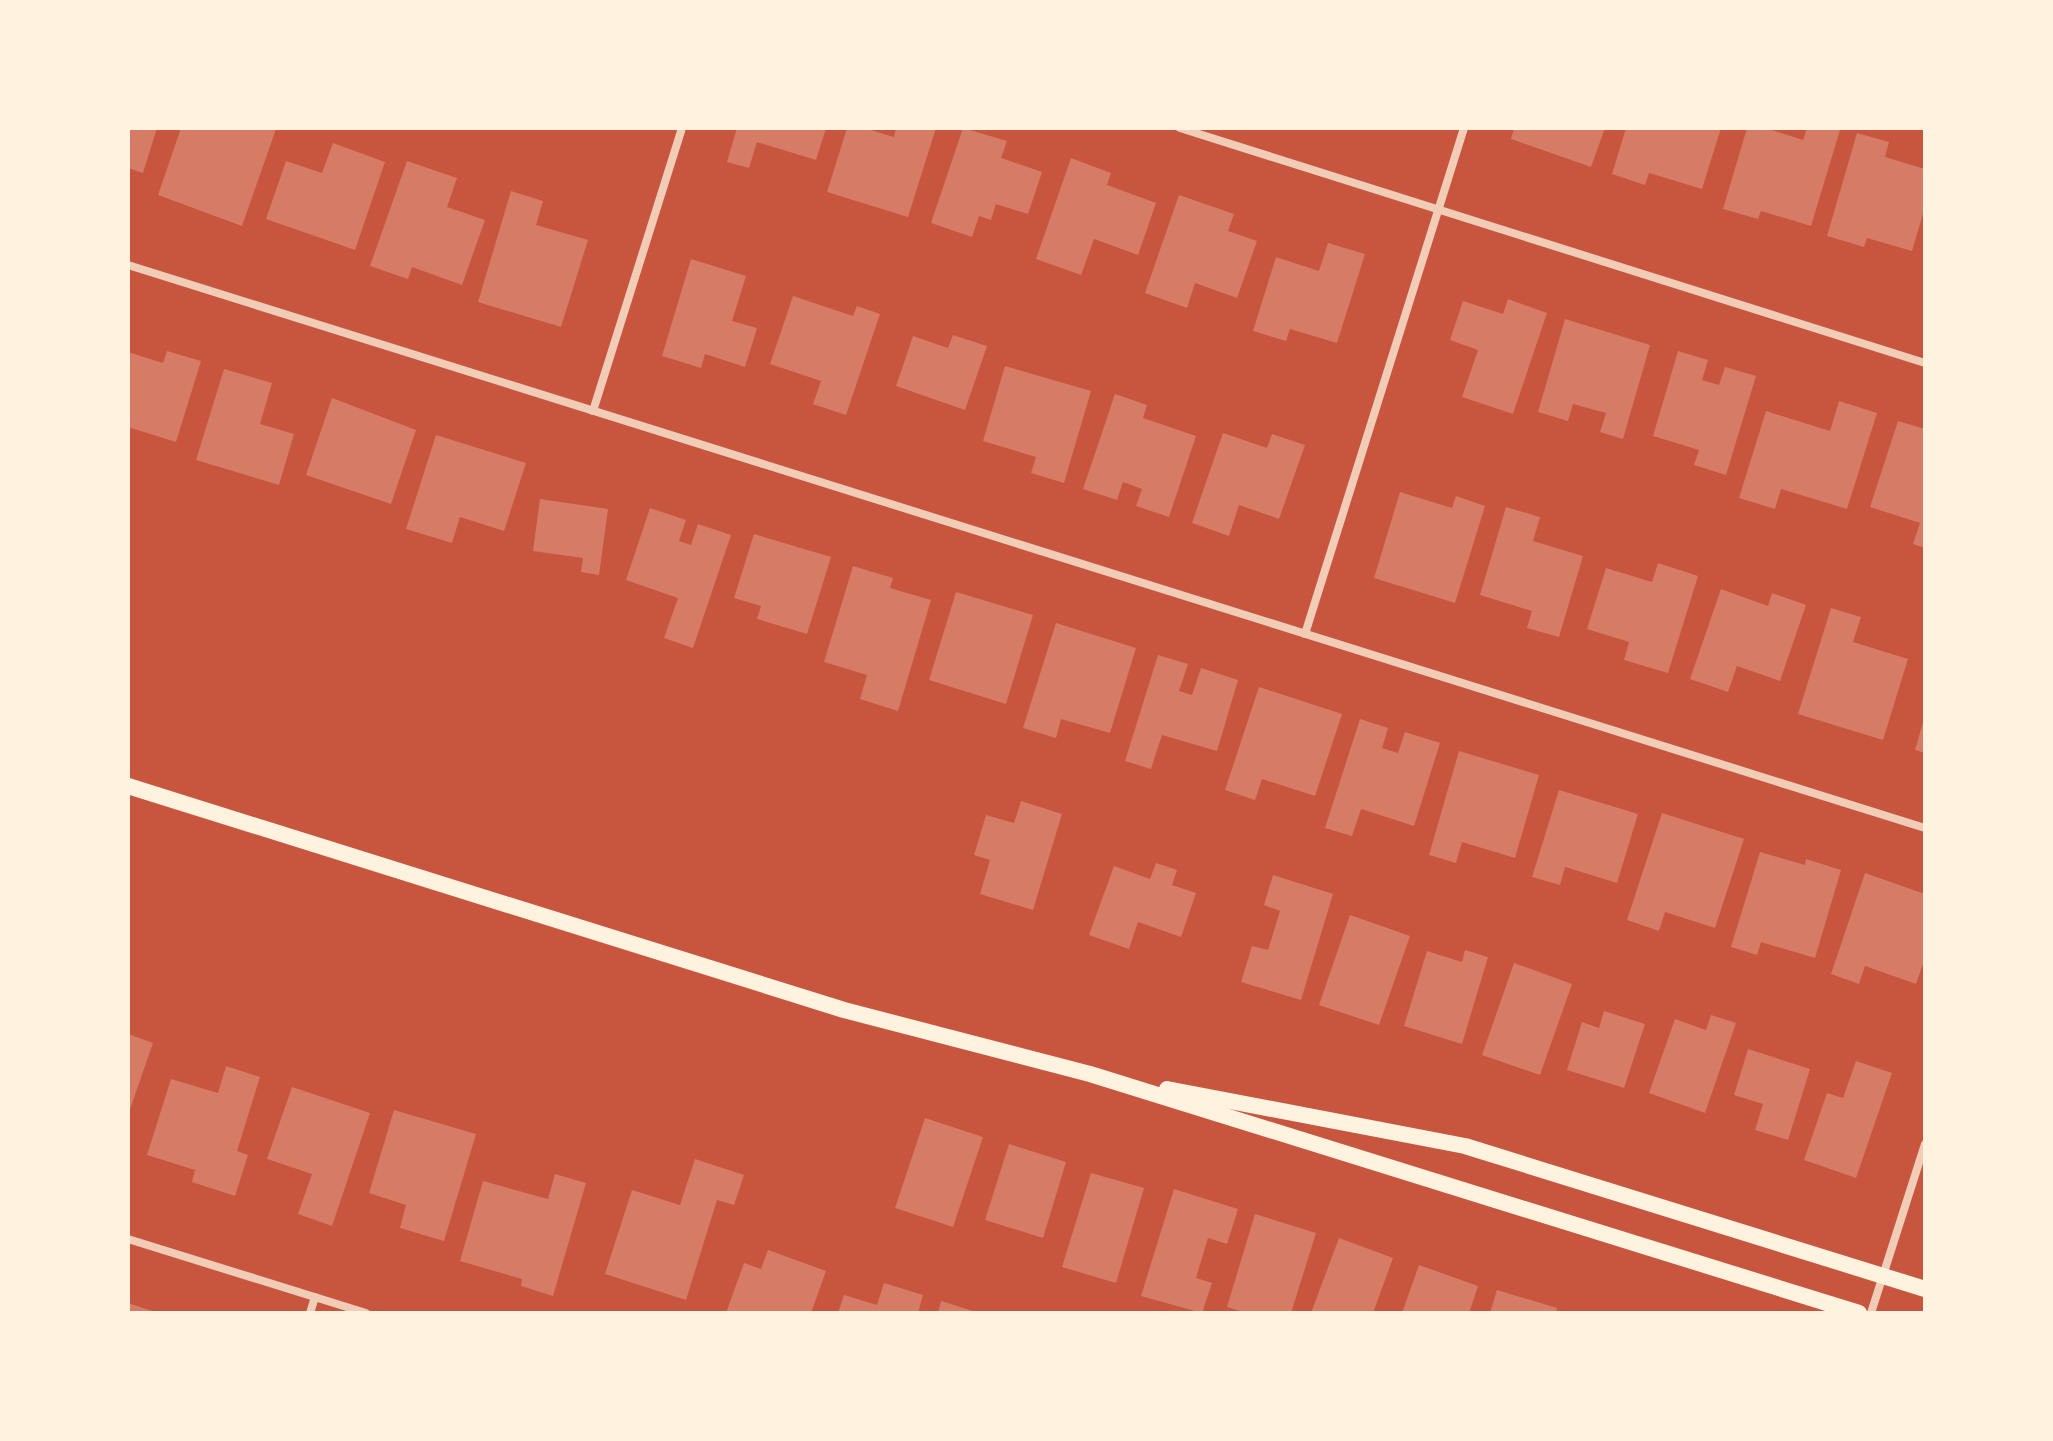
<svg xmlns="http://www.w3.org/2000/svg" width="2053" height="1441" font-family="'Source Sans 3',sans-serif">
<rect width="100%" height="100%" fill="#c8553d"/>
<g fill="#d67c66">
<polygon points="128,128 157,128 143,173 128,168"/>
<polygon points="181,128 276,129 242,226 158,195"/>
<polygon points="737,128 826,128 816,160 757,142 749,168 727,162"/>
<polygon points="847,128 864,128 894,137 896,128 936,128 908,217 827,192"/>
<polygon points="963,128 1007,141 1001,158 1042,172 1028,214 996,204 991,220 979,216 972,237 931,223"/>
<polygon points="1514,128 1605,128 1591,167 1511,139"/>
<polygon points="1626,128 1721,128 1702,189 1649,173 1645,185 1612,174"/>
<polygon points="1747,128 1765,128 1803,140 1807,128 1840,130 1811,226 1761,211 1758,219 1723,209"/>
<polygon points="1857,133 1889,142 1885,157 1925,169 1925,207 1912,251 1867,238 1864,247 1827,236"/>
<polygon points="333,143 385,162 355,250 266,219 286,161 322,173"/>
<polygon points="1071,158 1111,173 1107,185 1156,203 1138,255 1094,239 1081,275 1036,259"/>
<polygon points="407,161 457,178 447,207 485,220 462,285 412,267 408,279 370,266"/>
<polygon points="511,191 543,201 536,225 588,240 561,327 478,302"/>
<polygon points="1179,195 1234,214 1228,231 1257,241 1237,298 1195,283 1187,308 1145,293"/>
<polygon points="1328,243 1365,254 1337,343 1290,329 1286,341 1253,331 1276,257 1319,271"/>
<polygon points="691,259 746,276 732,321 757,328 745,367 705,354 701,368 662,356"/>
<polygon points="793,296 853,316 857,306 880,314 846,415 813,404 821,381 770,364"/>
<polygon points="1508,299 1547,313 1513,414 1462,397 1478,350 1450,340 1463,301 1503,314"/>
<polygon points="1565,319 1650,345 1623,439 1600,432 1606,413 1573,404 1568,421 1538,412"/>
<polygon points="953,335 987,346 965,410 896,386 913,336 948,348"/>
<polygon points="167,351 201,361 176,442 128,427 128,352 163,363"/>
<polygon points="1678,351 1708,360 1702,380 1719,385 1725,367 1756,376 1726,475 1694,465 1699,450 1653,436"/>
<polygon points="1005,366 1091,391 1064,483 1031,473 1036,457 983,441"/>
<polygon points="224,369 272,383 260,424 294,434 279,485 196,460"/>
<polygon points="1115,394 1147,405 1143,418 1196,436 1169,517 1136,506 1142,489 1123,482 1117,500 1083,489"/>
<polygon points="332,398 416,430 391,504 306,475"/>
<polygon points="1839,401 1877,413 1847,509 1781,489 1775,509 1739,498 1766,411 1830,431"/>
<polygon points="1898,421 1925,429 1925,548 1913,544 1920,523 1870,507"/>
<polygon points="1223,433 1267,448 1272,434 1305,445 1279,519 1239,505 1229,536 1192,523"/>
<polygon points="436,435 526,463 504,531 460,517 452,543 406,529"/>
<polygon points="1400,492 1452,508 1456,496 1485,506 1455,603 1374,578"/>
<polygon points="540,499 608,509 599,575 581,572 583,558 533,551"/>
<polygon points="1506,507 1540,517 1533,541 1583,556 1559,637 1527,628 1532,611 1480,595"/>
<polygon points="650,508 686,520 679,541 691,545 698,524 731,535 693,648 664,638 678,598 626,580"/>
<polygon points="754,534 831,557 807,634 757,619 761,606 734,598"/>
<polygon points="1658,563 1698,576 1668,673 1624,660 1629,642 1587,629 1606,568 1652,582"/>
<polygon points="853,566 893,578 890,588 931,600 898,711 860,699 867,675 824,662"/>
<polygon points="1721,589 1768,606 1772,593 1806,605 1780,681 1737,666 1728,692 1690,679"/>
<polygon points="956,592 1033,615 1006,704 929,680"/>
<polygon points="1831,608 1861,617 1853,642 1908,659 1883,740 1798,714"/>
<polygon points="1056,623 1136,648 1110,733 1061,719 1056,738 1023,728"/>
<polygon points="1158,655 1188,664 1179,691 1192,695 1201,668 1238,680 1217,751 1162,735 1151,769 1125,761"/>
<polygon points="1259,687 1342,714 1315,796 1262,779 1255,800 1225,790"/>
<polygon points="1360,719 1388,728 1382,748 1398,753 1405,732 1440,743 1414,826 1361,809 1352,836 1325,828"/>
<polygon points="1924,719 1925,719 1925,753 1915,750"/>
<polygon points="1459,751 1539,775 1515,858 1462,842 1456,863 1429,855"/>
<polygon points="1559,790 1638,814 1617,883 1565,867 1560,885 1532,877"/>
<polygon points="1021,801 1062,814 1033,910 980,894 990,860 974,855 986,815 1014,823"/>
<polygon points="1662,813 1744,839 1715,928 1665,912 1659,931 1627,920"/>
<polygon points="1760,852 1805,865 1806,859 1841,870 1815,958 1761,942 1757,955 1731,947"/>
<polygon points="1156,863 1177,870 1172,885 1196,893 1181,937 1138,922 1129,949 1089,935 1114,866 1150,879"/>
<polygon points="1865,873 1925,894 1925,958 1916,984 1865,966 1859,984 1831,974"/>
<polygon points="1273,875 1333,894 1301,1000 1241,982 1252,946 1268,950 1280,911 1264,905"/>
<polygon points="1350,915 1410,936 1379,1025 1319,1005"/>
<polygon points="1465,950 1488,957 1462,1044 1404,1026 1427,951 1462,962"/>
<polygon points="1514,963 1572,984 1540,1075 1482,1055"/>
<polygon points="1604,1011 1645,1024 1624,1088 1567,1070 1582,1022 1599,1028"/>
<polygon points="1711,1015 1736,1023 1705,1113 1649,1093 1675,1019 1706,1030"/>
<polygon points="128,1034 153,1043 128,1115"/>
<polygon points="1748,1049 1810,1069 1788,1140 1755,1130 1763,1104 1734,1095"/>
<polygon points="1856,1061 1892,1073 1856,1178 1804,1160 1827,1093 1843,1098"/>
<polygon points="226,1066 260,1077 237,1151 248,1155 235,1196 192,1182 195,1170 147,1155 171,1079 218,1093"/>
<polygon points="292,1087 370,1113 332,1226 298,1214 312,1174 267,1159"/>
<polygon points="394,1110 476,1134 444,1241 400,1228 406,1205 369,1193"/>
<polygon points="925,1118 983,1137 953,1227 895,1208"/>
<polygon points="1009,1144 1066,1162 1043,1238 985,1220"/>
<polygon points="695,1159 744,1175 734,1205 717,1200 686,1300 605,1274 632,1190 680,1205"/>
<polygon points="1091,1173 1144,1188 1116,1283 1062,1267"/>
<polygon points="555,1174 586,1183 553,1296 521,1286 522,1279 460,1261 483,1181 548,1199"/>
<polygon points="1174,1189 1238,1209 1227,1244 1208,1238 1196,1278 1212,1283 1202,1313 1141,1296"/>
<polygon points="1255,1214 1316,1233 1291,1313 1246,1313 1227,1307"/>
<polygon points="1339,1238 1393,1258 1373,1313 1311,1313"/>
<polygon points="768,1250 826,1271 811,1313 726,1313 744,1263 761,1269"/>
<polygon points="1419,1265 1478,1286 1469,1313 1402,1313"/>
<polygon points="884,1283 923,1295 918,1313 838,1313 844,1295 877,1305"/>
<polygon points="1497,1290 1557,1308 1556,1313 1490,1313"/>
<polygon points="941,1301 976,1312 976,1313 938,1313"/>
<polygon points="128,1303 155,1312 155,1313 128,1313"/>
</g>
<g fill="none" stroke-linecap="round" stroke-linejoin="round">
<g stroke="#f1ccb7" stroke-width="8">
<polyline points="1180,128 1925,363"/>
<polyline points="128,265 1925,828"/>
<polyline points="593,411 682,128"/>
<polyline points="1305,634 1464,128"/>
<polyline points="128,1239 366,1313"/>
<polyline points="310,1313 315,1297"/>
<polyline points="1871,1313 1925,1144"/>
</g>
<g stroke="#fff3e0" stroke-width="16">
<polyline points="128,786 844,1010 1090,1074 1859,1313"/>
<polyline points="1167,1089 1465,1146 1925,1289"/>
</g>
</g>
<rect width="2053" height="1441" fill="none" stroke="#fff3e0" stroke-width="260"/>
</svg>
